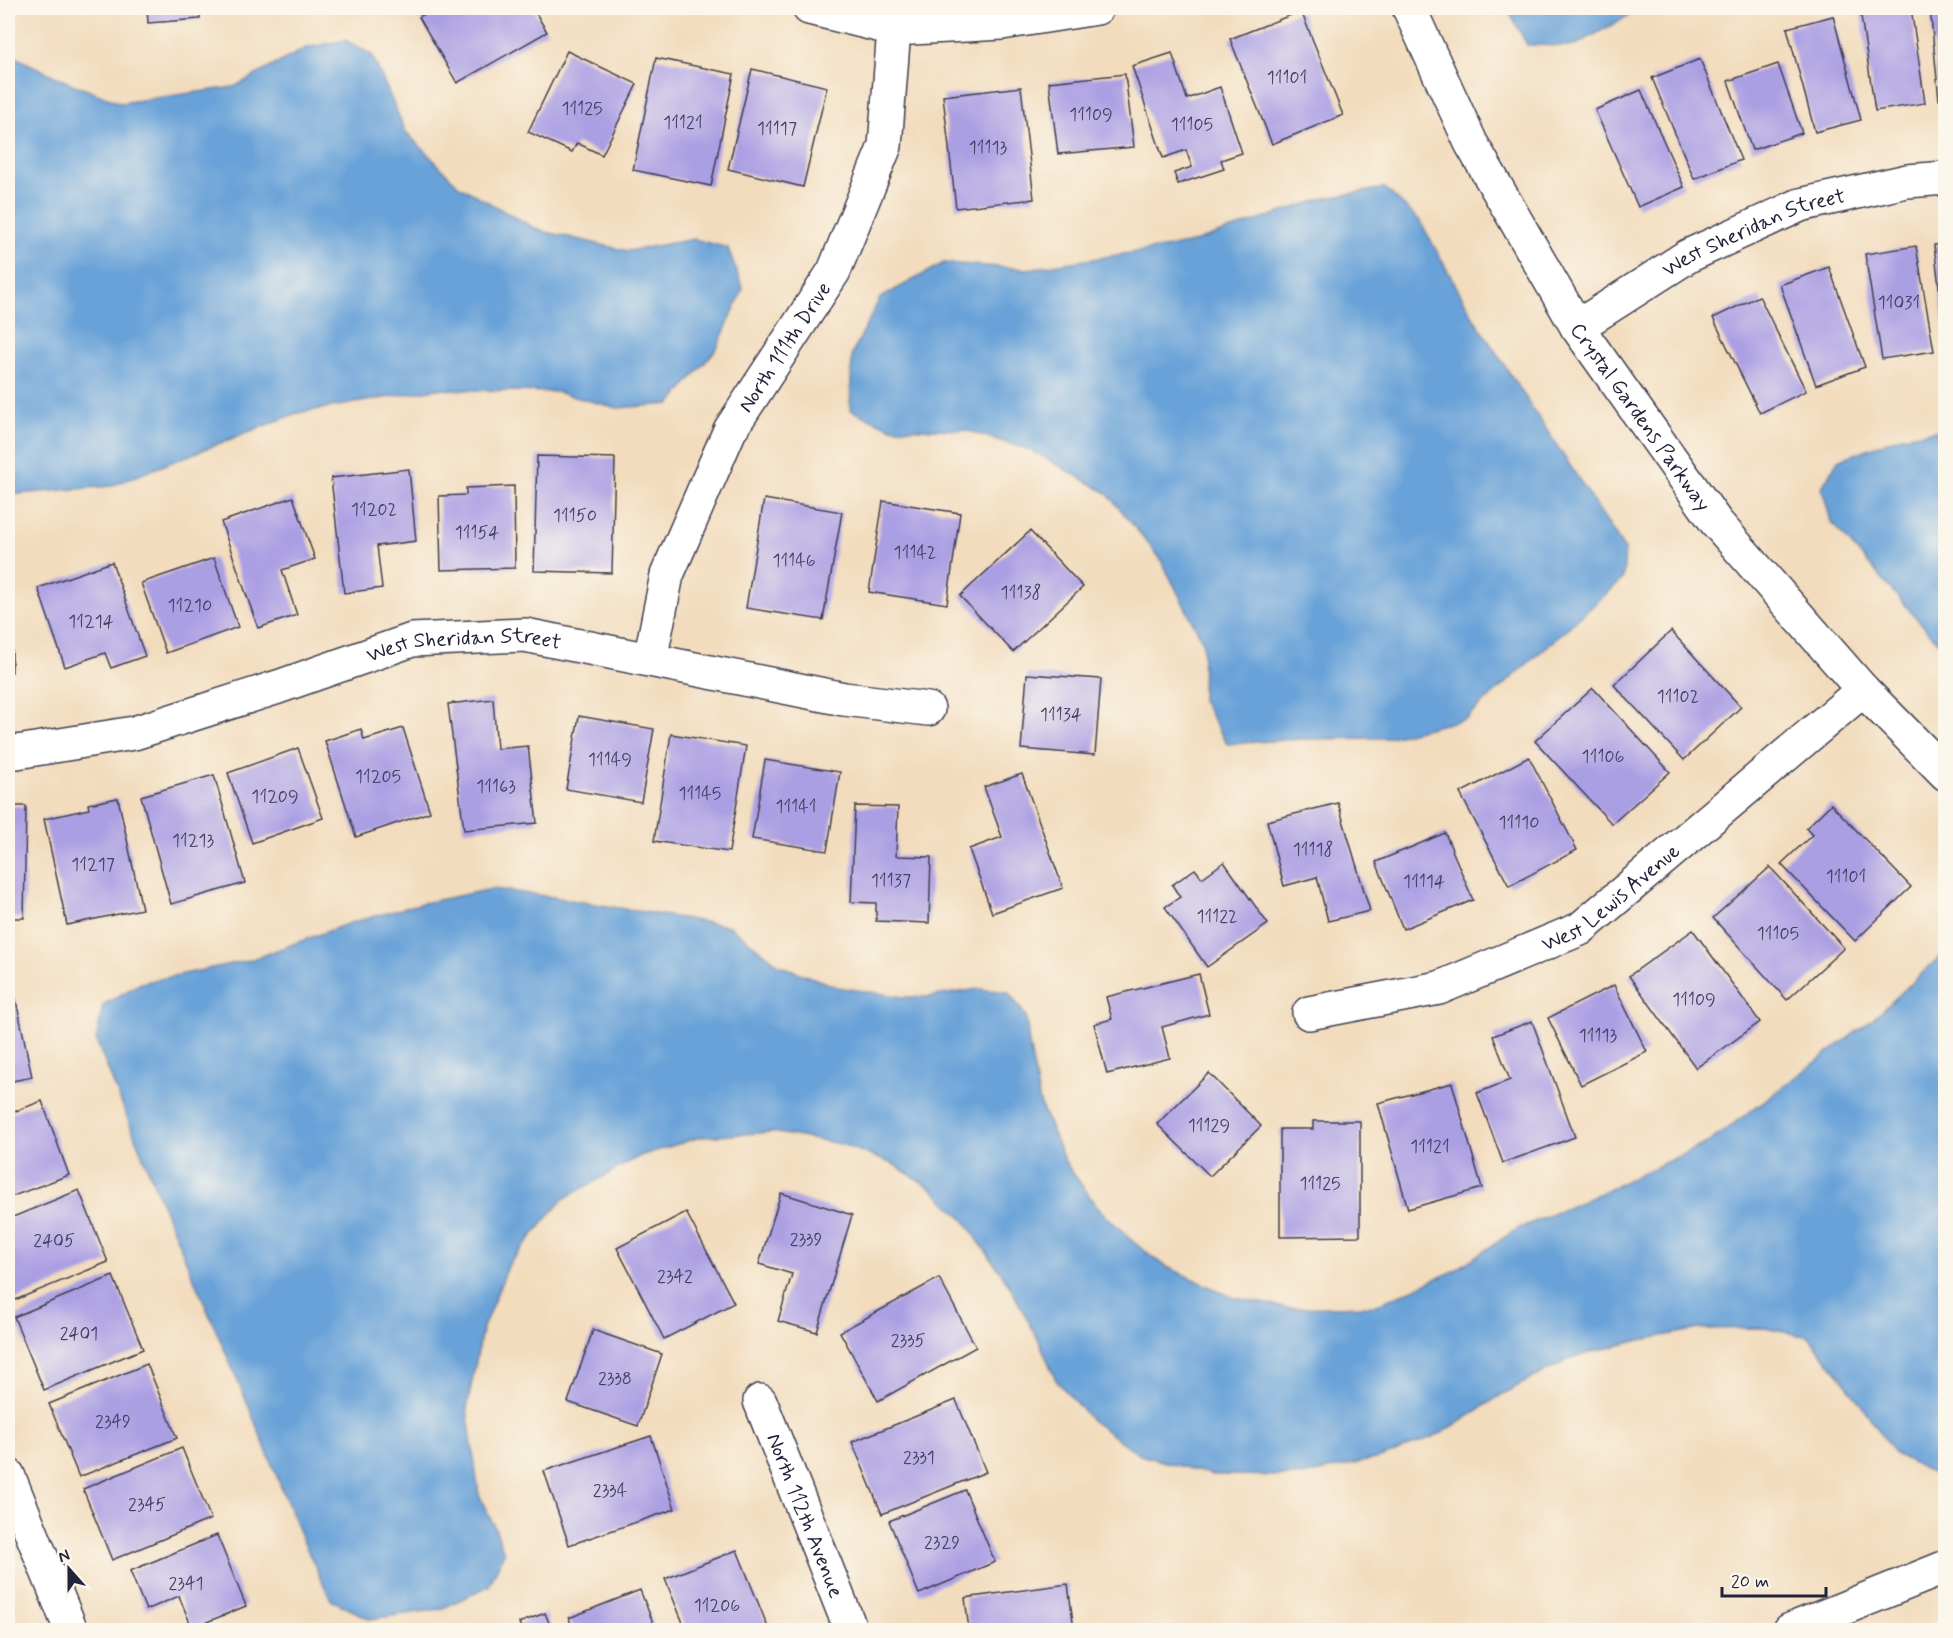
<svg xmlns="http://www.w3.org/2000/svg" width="1953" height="1638" font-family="Mynerve,sans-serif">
<rect width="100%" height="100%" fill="#fbf7ec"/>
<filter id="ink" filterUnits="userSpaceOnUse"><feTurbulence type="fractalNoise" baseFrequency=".0167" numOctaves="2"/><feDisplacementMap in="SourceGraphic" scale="12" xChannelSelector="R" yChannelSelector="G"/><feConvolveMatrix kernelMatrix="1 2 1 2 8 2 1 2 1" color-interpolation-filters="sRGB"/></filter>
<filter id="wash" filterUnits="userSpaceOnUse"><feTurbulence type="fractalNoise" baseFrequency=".008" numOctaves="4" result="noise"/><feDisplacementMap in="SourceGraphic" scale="24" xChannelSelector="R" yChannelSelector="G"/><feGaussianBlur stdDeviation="1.35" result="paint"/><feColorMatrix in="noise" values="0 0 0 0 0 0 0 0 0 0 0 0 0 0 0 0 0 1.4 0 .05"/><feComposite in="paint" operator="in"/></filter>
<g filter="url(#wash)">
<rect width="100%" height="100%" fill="#f2dcbd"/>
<g fill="#69a2d8" stroke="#46628a" stroke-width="1.5">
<polygon points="1507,8 1642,8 1574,46 1527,45"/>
<polygon points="345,40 372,55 406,132 459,186 538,230 628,251 694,239 728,248 743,289 717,348 670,404 617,408 556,392 436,389 297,413 111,486 17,494 8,493 8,56 15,57 67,82 120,103 234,87 306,48"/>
<polygon points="1385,188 1420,221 1475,320 1625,550 1623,579 1465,719 1386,738 1302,739 1227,744 1202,700 1203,642 1160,558 1107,493 1033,451 965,430 892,428 850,410 852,354 880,298 944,263 1028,269 1188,244 1321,199"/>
<polygon points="1945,429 1946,429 1945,650 1831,522 1822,487 1838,460 1903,436"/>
<polygon points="492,889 546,896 729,926 781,966 837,987 903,997 928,997 979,989 1008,992 1026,1016 1029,1044 1040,1103 1065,1162 1099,1209 1137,1245 1167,1267 1232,1297 1286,1308 1374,1306 1454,1271 1517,1229 1583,1201 1709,1142 1872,1020 1945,952 1945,1474 1939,1477 1895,1454 1851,1390 1809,1337 1764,1328 1699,1329 1636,1341 1574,1357 1504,1393 1444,1432 1383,1457 1303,1476 1212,1475 1140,1455 1091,1420 1056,1380 1040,1343 1008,1283 964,1220 931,1188 893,1164 841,1144 772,1132 700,1137 640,1156 563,1199 509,1264 482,1330 467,1408 479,1495 496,1530 504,1553 489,1586 441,1609 370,1619 331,1600 299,1532 251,1412 164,1209 96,1040 103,1005 141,983 250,960 350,923 423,903"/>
</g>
<g id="blocks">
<g fill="#ab9fe3">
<polygon points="147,8 200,8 200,19 148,23"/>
<polygon points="435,8 533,8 547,32 457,83 419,17"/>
<polygon points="1874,8 1911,8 1925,103 1875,111 1860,9"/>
<polygon points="1930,8 1946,8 1946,99 1939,100"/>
<polygon points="1301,11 1343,115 1272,144 1230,39"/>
<polygon points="1833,16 1861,120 1815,132 1787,28"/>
<polygon points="567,51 637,84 602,155 577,143 572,152 528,132"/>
<polygon points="1172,53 1187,99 1220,87 1242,153 1221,160 1224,169 1178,184 1174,173 1192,167 1186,150 1163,158 1132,66"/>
<polygon points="656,58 734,74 711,186 633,170"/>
<polygon points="1700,59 1741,160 1694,179 1652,78"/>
<polygon points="1778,64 1802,133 1752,150 1728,81"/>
<polygon points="752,69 827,87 803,187 728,169"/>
<polygon points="1125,74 1134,147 1058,154 1049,82"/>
<polygon points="1021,87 1034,199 956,208 943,96"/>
<polygon points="1641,90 1684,187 1638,207 1595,110"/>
<polygon points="1946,244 1946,328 1944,328 1934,245"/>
<polygon points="1916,246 1934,351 1882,359 1865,254"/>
<polygon points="1829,267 1865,367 1816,385 1780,285"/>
<polygon points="1759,296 1806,391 1760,413 1713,318"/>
<polygon points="537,456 615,458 612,573 534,571"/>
<polygon points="409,469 416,541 377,546 382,588 344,593 331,478"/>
<polygon points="514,486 515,568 441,570 439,496 466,495 466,488"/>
<polygon points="293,497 315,559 282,570 297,615 258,628 221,522"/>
<polygon points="764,499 842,512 823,620 746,608"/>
<polygon points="883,501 960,513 947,604 869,592"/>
<polygon points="1030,531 1083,587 1013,652 960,596"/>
<polygon points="214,558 238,627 166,653 141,583"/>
<rect x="8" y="559" width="4" height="113"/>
<polygon points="112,562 145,656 111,668 105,653 65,667 38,588"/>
<polygon points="1671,631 1741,707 1684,760 1614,685"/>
<polygon points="1027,674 1101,679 1095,755 1021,749"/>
<polygon points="1593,688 1670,772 1612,824 1535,741"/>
<polygon points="493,699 497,749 528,746 537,823 464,830 448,704"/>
<polygon points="579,716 654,729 641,802 566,789"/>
<polygon points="403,728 430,812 356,837 325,741 361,729 364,740"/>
<polygon points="671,734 746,746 729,852 654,841"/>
<polygon points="298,748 323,818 252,843 228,773"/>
<polygon points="1529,757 1577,850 1509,886 1460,793"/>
<polygon points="765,760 840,772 827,851 752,839"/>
<polygon points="1022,774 1063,888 992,913 969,849 1002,837 984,787"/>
<polygon points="214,775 245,883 171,904 141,796"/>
<polygon points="118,798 142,909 67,925 44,819 89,809 88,804"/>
<polygon points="1338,803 1370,911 1328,921 1317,877 1284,886 1267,821"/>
<polygon points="1831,804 1911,887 1855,941 1781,864 1812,835 1806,828"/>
<polygon points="8,806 26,806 24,918 8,918"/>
<polygon points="855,806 898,807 896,856 931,857 929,923 876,921 876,903 851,902"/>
<polygon points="1445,833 1473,900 1403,929 1376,862"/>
<polygon points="1224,862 1268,924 1207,967 1165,907 1180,897 1172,885 1195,869 1202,878"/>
<polygon points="1770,867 1844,948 1787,1000 1713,918"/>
<polygon points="1693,930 1760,1022 1696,1068 1629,976"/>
<polygon points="1199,974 1209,1014 1162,1027 1170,1058 1107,1074 1094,1024 1112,1019 1106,997"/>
<polygon points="1614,985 1647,1052 1581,1085 1548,1018"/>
<polygon points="16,1000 32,1077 8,1082 8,1002"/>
<polygon points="1532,1021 1575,1137 1503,1163 1477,1093 1510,1080 1493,1036"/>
<polygon points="1209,1073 1261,1126 1210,1176 1157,1124"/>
<polygon points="1452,1083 1482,1188 1408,1209 1378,1103"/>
<polygon points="42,1101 69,1175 8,1198 8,1114"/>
<polygon points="1313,1121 1360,1121 1360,1236 1280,1237 1280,1129 1313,1129"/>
<polygon points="79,1190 108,1262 8,1303 8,1219"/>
<polygon points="781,1193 852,1215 817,1332 778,1321 792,1274 759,1264"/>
<polygon points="686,1212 734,1303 664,1339 617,1248"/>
<polygon points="113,1276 143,1349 44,1390 14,1317"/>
<polygon points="939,1278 976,1347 878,1401 840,1332"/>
<polygon points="593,1330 662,1354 638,1426 568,1402"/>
<polygon points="147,1364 177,1438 79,1477 49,1404"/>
<polygon points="956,1400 986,1472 882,1514 852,1442"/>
<polygon points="651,1436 675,1509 569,1545 544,1471"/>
<polygon points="182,1448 211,1519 112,1560 83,1489"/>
<polygon points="965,1490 995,1562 919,1594 889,1521"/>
<polygon points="217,1535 246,1606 192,1628 179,1596 146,1610 130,1571"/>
<polygon points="737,1550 769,1630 686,1630 665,1579"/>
<polygon points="1068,1584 1074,1630 969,1630 965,1598"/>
<polygon points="640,1590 656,1630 573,1630 569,1618"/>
<polygon points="545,1613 552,1630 522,1630 519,1623"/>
</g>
</g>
</g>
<g filter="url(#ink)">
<use href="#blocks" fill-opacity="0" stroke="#413e4e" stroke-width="1.5"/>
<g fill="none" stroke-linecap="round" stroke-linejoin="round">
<defs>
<g id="minor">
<polyline points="809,8 894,29 1002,23 1097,8"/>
<path id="s1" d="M1409,8L1471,143L1577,327L1716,522L1863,690L1946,774"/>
<path id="s2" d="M1577,327L1688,256L1800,205L1907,181L1946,178"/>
<path id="s3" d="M650,660L667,575L730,430L834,271L885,146L894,29"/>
<path id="s4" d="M8,751L17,752L134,733L278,687L412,640L525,635L844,699L928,709"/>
<path id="s5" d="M1309,1013L1439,988L1580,929L1863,690"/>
<path id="s6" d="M760,1401L851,1630"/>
<polyline points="8,1475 71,1630"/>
<polyline points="1790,1630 1946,1567"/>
</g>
</defs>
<use href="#minor" stroke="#413e4e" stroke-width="36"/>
<use href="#minor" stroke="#fff" stroke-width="33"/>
</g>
</g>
<g text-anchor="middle" stroke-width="4.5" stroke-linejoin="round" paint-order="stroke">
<g font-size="18" fill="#444165">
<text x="1287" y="83">11101</text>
<text x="582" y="114">11125</text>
<text x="1091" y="120">11109</text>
<text x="683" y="128">11121</text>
<text x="1192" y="130">11105</text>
<text x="777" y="134">11117</text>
<text x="988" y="153">11113</text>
<text x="1899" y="308">11031</text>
<text x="374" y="515">11202</text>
<text x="575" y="521">11150</text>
<text x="477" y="538">11154</text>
<text x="915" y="558">11142</text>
<text x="794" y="566">11146</text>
<text x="1021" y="598">11138</text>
<text x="190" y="611">11210</text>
<text x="91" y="627">11214</text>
<text x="1678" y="702">11102</text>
<text x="1061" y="720">11134</text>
<text x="1603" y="762">11106</text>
<text x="610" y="765">11149</text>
<text x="378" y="782">11205</text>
<text x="496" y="792">11163</text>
<text x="700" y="799">11145</text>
<text x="275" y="802">11209</text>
<text x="796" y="812">11141</text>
<text x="1519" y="828">11110</text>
<text x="193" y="846">11213</text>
<text x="1313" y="855">11118</text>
<text x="93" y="870">11217</text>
<text x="1846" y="882">11101</text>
<text x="891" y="886">11137</text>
<text x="1424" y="887">11114</text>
<text x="1217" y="922">11122</text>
<text x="1778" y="939">11105</text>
<text x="1694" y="1005">11109</text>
<text x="1598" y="1041">11113</text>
<text x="1209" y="1131">11129</text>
<text x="1430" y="1152">11121</text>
<text x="1320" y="1189">11125</text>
<text x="806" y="1245">2339</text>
<text x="54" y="1246">2405</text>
<text x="675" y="1282">2342</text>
<text x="79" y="1339">2401</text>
<text x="908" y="1346">2335</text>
<text x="615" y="1384">2338</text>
<text x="113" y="1427">2349</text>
<text x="919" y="1463">2331</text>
<text x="610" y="1496">2334</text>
<text x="147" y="1510">2345</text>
<text x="942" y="1548">2329</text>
<text x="186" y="1589">2341</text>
<text x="717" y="1611">11206</text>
</g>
<g font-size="21" fill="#22223b" stroke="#fbf7ec">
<text dy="7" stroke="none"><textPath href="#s2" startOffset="202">West Sheridan Street</textPath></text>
<text dy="7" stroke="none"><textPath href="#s3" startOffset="344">North 111th Drive</textPath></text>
<text dy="7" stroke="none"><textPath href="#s1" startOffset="471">Crystal Gardens Parkway</textPath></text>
<text dy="7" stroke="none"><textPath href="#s4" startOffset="472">West Sheridan Street</textPath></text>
<text dy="7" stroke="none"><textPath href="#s5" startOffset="328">West Lewis Avenue</textPath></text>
<text dy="7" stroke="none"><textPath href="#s6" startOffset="123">North 112th Avenue</textPath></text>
</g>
</g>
<rect width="1953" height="1638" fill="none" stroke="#fbf7ec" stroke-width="30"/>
<g transform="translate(69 1569) rotate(339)" stroke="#fbf7ec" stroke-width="4.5" paint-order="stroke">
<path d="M0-4.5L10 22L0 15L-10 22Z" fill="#22223b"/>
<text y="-9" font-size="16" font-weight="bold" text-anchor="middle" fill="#22223b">N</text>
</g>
<path d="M1722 1587v9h104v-9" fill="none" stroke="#22223b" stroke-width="3"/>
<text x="1731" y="1587" font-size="18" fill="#22223b" stroke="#fbf7ec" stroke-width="4.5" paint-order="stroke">20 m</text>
</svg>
